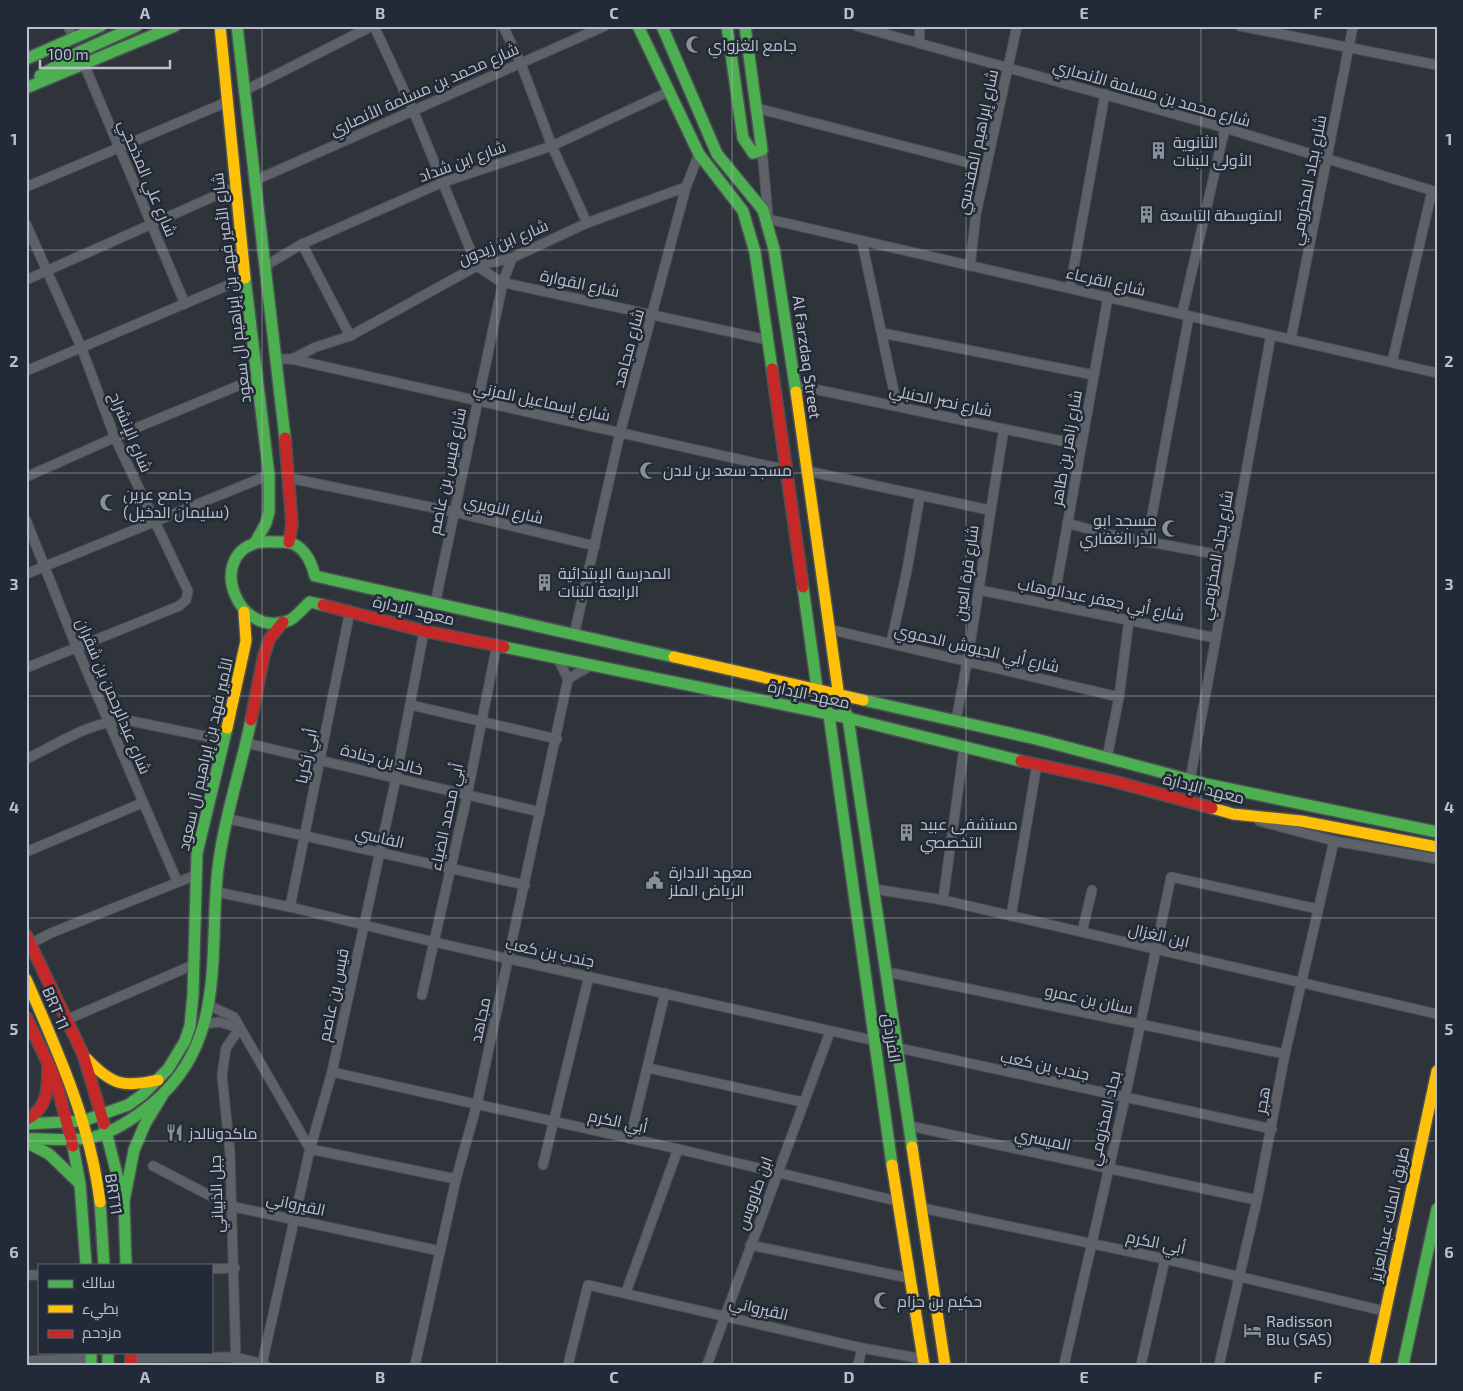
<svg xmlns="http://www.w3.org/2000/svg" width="1463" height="1391" font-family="'Exo 2',Cairo,sans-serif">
<rect width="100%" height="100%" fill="#2e343a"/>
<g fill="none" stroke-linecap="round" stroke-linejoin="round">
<defs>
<g id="street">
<polyline points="68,26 73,38"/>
<polyline points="374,26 413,110 477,266 501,282 768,340"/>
<polyline points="503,26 521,64 552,146 587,223"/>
<polyline points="857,26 1225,128 1437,192"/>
<polyline points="1240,26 1437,65"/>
<polyline points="919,43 920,26"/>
<polyline points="84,64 185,304"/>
<polyline points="244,91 372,26"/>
<polyline points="756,108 985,167"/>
<polyline points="762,150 768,215"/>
<polyline points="256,180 605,26"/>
<polyline points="26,187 227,102"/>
<polyline points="768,219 1437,373"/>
<polyline points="26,224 82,349 115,438 188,591 186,600 179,606 26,668"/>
<polyline points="862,242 897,406"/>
<polyline points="302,244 350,336"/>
<polyline points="265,266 302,244 441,183 552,146 670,91"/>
<polyline points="970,266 976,214 1017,26"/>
<polyline points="26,280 235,187"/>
<polyline points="1070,288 1105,94"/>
<polyline points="1182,314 1225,128"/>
<polyline points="882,333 1094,375"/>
<polyline points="1291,339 1353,26"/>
<polyline points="276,359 292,359 316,347 350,336 477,266 512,258 587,223 686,187 699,154"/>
<polyline points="291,359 787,470"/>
<polyline points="1392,362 1432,191"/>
<polyline points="26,371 245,278"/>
<polyline points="795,385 1081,445"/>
<polyline points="807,471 989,510"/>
<polyline points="26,477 136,428 257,378"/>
<polyline points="289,478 454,512 595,546"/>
<polyline points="26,520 76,646 177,881"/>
<polyline points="1067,523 1106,534 1231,557"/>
<polyline points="1147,542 1189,316"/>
<polyline points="26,574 269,475"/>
<polyline points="979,590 1216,638"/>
<polyline points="435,604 503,282 512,258"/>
<polyline points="1053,605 1108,297"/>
<polyline points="828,629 1119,697"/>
<polyline points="574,635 620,433 686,187"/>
<polyline points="891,643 907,570 920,495"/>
<polyline points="558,659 568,679"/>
<polyline points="568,679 590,666"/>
<polyline points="411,705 557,739"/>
<path d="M956,720C976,624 987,526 1004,429"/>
<polyline points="246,743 540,812"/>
<polyline points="1107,758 1119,697 1129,620"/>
<path d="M26,759C59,744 94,718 131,721L224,740"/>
<polyline points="1190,780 1271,335"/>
<polyline points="229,819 525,885"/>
<polyline points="1259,821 1334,841 1437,859"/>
<polyline points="26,852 142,803"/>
<polyline points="874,889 943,900 1437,1014"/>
<polyline points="217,892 290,907 434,942 876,1041"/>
<polyline points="943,900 964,748"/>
<polyline points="290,907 350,611"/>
<polyline points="1011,916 1037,764"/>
<polyline points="1082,932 1092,890"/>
<polyline points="30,944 51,933 196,875"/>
<polyline points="887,972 1285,1054"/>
<polyline points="422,995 467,796 497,644"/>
<polyline points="210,1006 234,1017 310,1149 456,1179"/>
<polyline points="66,1020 193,965"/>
<polyline points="206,1024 219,1022 240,1028"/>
<polyline points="899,1048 1272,1129"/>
<polyline points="648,1068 802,1102"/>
<polyline points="332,1072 678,1149 897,1201"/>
<polyline points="910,1126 1257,1200"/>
<polyline points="630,1139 665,993"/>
<polyline points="543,1165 589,976"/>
<polyline points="153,1166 230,1206 440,1251"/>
<polyline points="922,1208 1165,1259 1384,1311"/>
<polyline points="750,1245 909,1278"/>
<polyline points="211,1269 235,1268"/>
<polyline points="26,1275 39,1275"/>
<polyline points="626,1292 678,1149"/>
<polyline points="131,1358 236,1357 265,1365"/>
<polyline points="26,1361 91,1358"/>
<polyline points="262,1364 310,1149 332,1072 396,778 424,631"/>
<polyline points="236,1365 230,1153 222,1075 226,1048 240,1028"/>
<polyline points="415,1365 456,1179 477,1104 568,679"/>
<polyline points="568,1365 588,1285 862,1348 923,1359"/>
<polyline points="707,1365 830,1032"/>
<polyline points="858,1365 862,1348"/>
<polyline points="1064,1365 1125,1098 1171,877 1318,909"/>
<polyline points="1141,1365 1165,1259"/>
<polyline points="1219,1365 1257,1200 1285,1054 1334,841"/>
</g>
<g id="fast">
<polyline points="237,26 285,438"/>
<polyline points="638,26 699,154 743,211 755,252 772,369"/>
<polyline points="662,26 717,154 763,210 774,249 796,392"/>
<polyline points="727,26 743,138 753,153 762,150 745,26"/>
<polyline points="26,59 101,26"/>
<polyline points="40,76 79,52 137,26"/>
<polyline points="26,88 175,26"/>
<polyline points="245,278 269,475 269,512 266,523 255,543"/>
<polyline points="803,587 817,688 829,715 892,1165"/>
<path d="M323,605L310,602C304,607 297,616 290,620C239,641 206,558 256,543C264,541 275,542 283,542C302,542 311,560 315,576L674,657"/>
<polyline points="504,647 848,718 1021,761"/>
<polyline points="839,697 848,718 912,1147"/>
<polyline points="863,700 1036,739 1206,784 1437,832"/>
<polyline points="26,1124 83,1121 128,1105 142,1095 168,1069 185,1041 190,1026 193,995 197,853 227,728"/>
<polyline points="104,1124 124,1202 126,1265"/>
<path d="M26,1139C48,1138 72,1142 94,1137C116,1131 136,1117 153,1103C228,1040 208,954 218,868C224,818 241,769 251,720"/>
<polyline points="26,1142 49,1154 80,1184"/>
<polyline points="73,1146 80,1184 86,1265"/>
<polyline points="124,1201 134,1150 145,1124 162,1096"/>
<polyline points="100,1202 104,1265"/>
<polyline points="91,1352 91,1365"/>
<polyline points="108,1352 108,1365"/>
<polyline points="1403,1365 1437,1209"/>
</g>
<g id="slow">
<polyline points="220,26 245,278"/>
<polyline points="796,392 839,697"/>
<polyline points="674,657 863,700"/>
<polyline points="227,728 246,641 244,612"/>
<polyline points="1212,808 1233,814 1301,821 1437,847"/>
<path d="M26,979C58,1052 90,1122 100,1202"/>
<path d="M87,1059C112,1085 123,1088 158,1080"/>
<polyline points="912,1147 945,1365"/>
<polyline points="892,1165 924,1365"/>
<polyline points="1374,1365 1437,1071"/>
</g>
<g id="jam">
<polyline points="772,369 803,587"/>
<polyline points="285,438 292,523 289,542"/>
<polyline points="323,605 424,631 504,647"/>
<polyline points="251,720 264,655 270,638 283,622"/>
<polyline points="1021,761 1113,781 1212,808"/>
<polyline points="26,935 83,1054 104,1124"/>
<polyline points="26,1017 55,1078 73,1146"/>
<path d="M26,1120C49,1107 48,1088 48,1064"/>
<polyline points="131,1352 131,1365"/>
</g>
</defs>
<use href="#street" stroke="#4c5055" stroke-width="11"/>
<use href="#fast" stroke="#4c5055" stroke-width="14"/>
<use href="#slow" stroke="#4c5055" stroke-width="14"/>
<use href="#jam" stroke="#4c5055" stroke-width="14"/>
<use href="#street" stroke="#5e6268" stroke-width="9"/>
<use href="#fast" stroke="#4caf50" stroke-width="11"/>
<use href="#slow" stroke="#ffc107" stroke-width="11"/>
<use href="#jam" stroke="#c62828" stroke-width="11"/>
</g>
<path fill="none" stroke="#b9c0ca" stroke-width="1" stroke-opacity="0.55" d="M262,26V1365M497,26V1365M732,26V1365M966,26V1365M1201,26V1365M26,250H1437M26,473H1437M26,696H1437M26,918H1437M26,1141H1437"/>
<defs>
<symbol id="mosque-bare" viewBox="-9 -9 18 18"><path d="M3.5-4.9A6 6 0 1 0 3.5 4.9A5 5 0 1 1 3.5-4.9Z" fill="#888f98" stroke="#212a36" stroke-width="2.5" paint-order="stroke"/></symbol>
<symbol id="building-bare" viewBox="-9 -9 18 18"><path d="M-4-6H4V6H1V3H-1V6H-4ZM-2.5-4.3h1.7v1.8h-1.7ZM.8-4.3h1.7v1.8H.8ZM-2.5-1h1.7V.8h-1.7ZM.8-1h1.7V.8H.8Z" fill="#888f98" stroke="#212a36" stroke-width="2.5" paint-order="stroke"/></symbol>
<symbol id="civic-bare" viewBox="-9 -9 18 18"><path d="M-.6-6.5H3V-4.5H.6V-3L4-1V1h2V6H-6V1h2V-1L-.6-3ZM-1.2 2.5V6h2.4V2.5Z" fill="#888f98" stroke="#212a36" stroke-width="2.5" paint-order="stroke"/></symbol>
<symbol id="restaurant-bare" viewBox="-9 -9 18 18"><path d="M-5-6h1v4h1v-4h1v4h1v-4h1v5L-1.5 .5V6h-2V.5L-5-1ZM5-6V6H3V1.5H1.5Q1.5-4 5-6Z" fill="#888f98" stroke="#212a36" stroke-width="2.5" paint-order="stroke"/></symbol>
<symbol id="hotel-bare" viewBox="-9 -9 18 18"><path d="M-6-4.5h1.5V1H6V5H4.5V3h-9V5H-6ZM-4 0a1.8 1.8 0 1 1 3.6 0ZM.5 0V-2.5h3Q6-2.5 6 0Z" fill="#888f98" stroke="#212a36" stroke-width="2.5" paint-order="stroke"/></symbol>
</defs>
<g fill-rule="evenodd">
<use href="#mosque-bare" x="682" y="32" width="25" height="25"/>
<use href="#building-bare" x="1146" y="138" width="25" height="25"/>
<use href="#building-bare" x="1134" y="202" width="25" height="25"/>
<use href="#mosque-bare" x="636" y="458" width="25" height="25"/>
<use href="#mosque-bare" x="96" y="490" width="25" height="25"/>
<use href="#mosque-bare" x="1158" y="516" width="25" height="25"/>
<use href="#building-bare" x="532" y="570" width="25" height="25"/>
<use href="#building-bare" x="894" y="820" width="25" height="25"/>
<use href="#civic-bare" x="642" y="868" width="25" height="25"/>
<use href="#restaurant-bare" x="162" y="1120" width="25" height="25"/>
<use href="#mosque-bare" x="870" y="1288" width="25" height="25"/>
<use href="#hotel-bare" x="1240" y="1318" width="25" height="25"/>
</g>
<g text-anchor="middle" stroke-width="5" stroke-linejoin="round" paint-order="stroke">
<g font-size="16" fill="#b9c0ca" stroke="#212a36" text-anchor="start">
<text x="708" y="51">جامع الغزواي</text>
<text x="1173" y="148">الثانوية<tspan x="1173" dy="18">الأولى للبنات</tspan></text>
<text x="1160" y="221">المتوسطة التاسعة</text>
<text x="663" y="476">مسجد سعد بن لادن</text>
<text x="123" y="500">جامع عرين<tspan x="123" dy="18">(سليمان الدخيل)</tspan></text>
<text x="1157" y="526" text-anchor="end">مسجد ابو<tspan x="1157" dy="18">الذر الغفاري</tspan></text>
<text x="558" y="579">المدرسة الإبتدائية<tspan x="558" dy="18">الرابعة للبنات</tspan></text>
<text x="920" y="830">مستشفى عبيد<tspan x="920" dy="18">التخصصي</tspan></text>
<text x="669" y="878">معهد الادارة<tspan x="669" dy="18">الرياض الملز</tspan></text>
<text x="189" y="1139">ماكدونالدز</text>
<text x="897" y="1307">حكيم بن حزام</text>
<text x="1266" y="1327">Radisson<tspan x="1266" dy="18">Blu (SAS)</tspan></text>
</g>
<g font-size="16" fill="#b9c0ca" stroke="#212a36">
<text transform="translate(424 89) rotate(-24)" y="6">شارع محمد بن مسلمة الأنصاري</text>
<text transform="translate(1152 93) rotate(16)" y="6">شارع محمد بن مسلمة الأنصاري</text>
<text transform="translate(977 142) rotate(-78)" y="6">شارع إبراهيم المقدسي</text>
<text transform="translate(462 161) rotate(-20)" y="6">شارع ابن شداد</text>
<text transform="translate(148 178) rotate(67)" y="6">شارع علي المذحجي</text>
<text transform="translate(1308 180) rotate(-79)" y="6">شلرع بجاد المخزومي</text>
<text transform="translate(503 242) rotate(-22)" y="6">شارع ابن زيدون</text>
<text transform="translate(1106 281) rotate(13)" y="6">شارع القرعاء</text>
<text transform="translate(580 283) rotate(12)" y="6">شارع القوارة</text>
<text transform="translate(231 288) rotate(-97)" y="6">شارع الأمير فهد بن إبراهيم ال سعود</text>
<text transform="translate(628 348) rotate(-75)" y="6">شارع مجاهد</text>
<text transform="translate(807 357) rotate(82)" y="6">Al Farzdaq Street</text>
<text transform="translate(941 400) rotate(12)" y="6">شارع نصر الحنبلي</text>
<text transform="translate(542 401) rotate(12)" y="6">شارع إسماعيل المزني</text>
<text transform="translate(131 432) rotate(67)" y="6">شارع الإنشراح</text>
<text transform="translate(1066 448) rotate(-80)" y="6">شارع زاهر بن طاهر</text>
<text transform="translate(447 471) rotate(-78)" y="6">شارع قيس بن عاصم</text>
<text transform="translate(504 509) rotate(13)" y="6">شارع النويري</text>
<text transform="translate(1216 555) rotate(-80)" y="6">شارع بجاد المخزومي</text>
<text transform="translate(966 573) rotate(-82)" y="6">شارع قرة العين</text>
<text transform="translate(1101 599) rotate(11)" y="6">شارع أبي جعفر عبدالوهاب</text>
<text transform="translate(414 610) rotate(13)" y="6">معهد الإدارة</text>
<text transform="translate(977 648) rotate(13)" y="6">شارع أبي الجيوش الحموي</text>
<text transform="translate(809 694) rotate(12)" y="6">معهد الإدارة</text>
<text transform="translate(114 696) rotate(67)" y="6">شارع عبدالرحمن بن شقران</text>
<text transform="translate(205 754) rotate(-77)" y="6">الأمير فهد بن إبراهيم آل سعود</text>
<text transform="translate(306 756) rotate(-79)" y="6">أبي زكريا</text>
<text transform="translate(382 759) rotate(14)" y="6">خالد بن جنادة</text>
<text transform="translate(1204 788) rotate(14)" y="6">معهد الإدارة</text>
<text transform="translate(446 817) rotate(-78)" y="6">أبي محمد الضياء</text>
<text transform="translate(380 837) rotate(13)" y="6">الفاسي</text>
<text transform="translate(1159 935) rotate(13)" y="6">ابن الغزال</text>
<text transform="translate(550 952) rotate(12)" y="6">جندب بن كعب</text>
<text transform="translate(333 995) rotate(-78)" y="6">قيس بن عاصم</text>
<text transform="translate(1089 999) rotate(12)" y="6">سنان بن عمرو</text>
<text transform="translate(56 1008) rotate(67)" y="6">BRT 11</text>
<text transform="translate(480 1020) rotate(-78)" y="6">مجاهد</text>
<text transform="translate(892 1038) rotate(82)" y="6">الفرزدق</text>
<text transform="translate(1045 1065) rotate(12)" y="6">جندب بن كعب</text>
<text transform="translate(1262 1100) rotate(-80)" y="6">هجر</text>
<text transform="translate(1104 1118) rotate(-77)" y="6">بجاد المخزومي</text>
<text transform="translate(618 1121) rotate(12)" y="6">أبي الكرم</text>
<text transform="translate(1043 1139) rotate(12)" y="6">الميسري</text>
<text transform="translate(754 1193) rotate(-70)" y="6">ابن طاووس</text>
<text transform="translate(114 1194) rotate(81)" y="6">BRT11</text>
<text transform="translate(216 1194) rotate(-92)" y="6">جبل الذبياني</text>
<text transform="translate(296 1204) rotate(12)" y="6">القيرواني</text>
<text transform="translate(1389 1214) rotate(-78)" y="6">طريق الملك عبدالعزيز</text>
<text transform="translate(1156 1242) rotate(12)" y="6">أبي الكرم</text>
<text transform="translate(759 1308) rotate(13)" y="6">القيرواني</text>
</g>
</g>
<rect width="1463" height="1391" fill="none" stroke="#212a36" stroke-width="55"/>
<rect x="38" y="1264" width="175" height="90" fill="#212a36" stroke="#5e6671"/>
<rect x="48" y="1280" width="25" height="8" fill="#4caf50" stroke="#5e6671"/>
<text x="82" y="1288" font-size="15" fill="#b9c0ca">سالك</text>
<rect x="48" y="1305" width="25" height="8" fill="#ffc107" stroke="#5e6671"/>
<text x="82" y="1314" font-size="15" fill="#b9c0ca">بطيء</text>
<rect x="48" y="1330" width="25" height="8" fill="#c62828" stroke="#5e6671"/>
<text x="82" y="1338" font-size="15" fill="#b9c0ca">مزدحم</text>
<path d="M40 60v8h130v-8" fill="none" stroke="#b9c0ca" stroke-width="2.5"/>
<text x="48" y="60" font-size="15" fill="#b9c0ca" stroke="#212a36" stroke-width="4" paint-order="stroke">100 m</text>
<rect x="28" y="28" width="1408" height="1336" fill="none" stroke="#b9c0ca" stroke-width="2"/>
<g font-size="16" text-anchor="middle" font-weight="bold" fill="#b9c0ca">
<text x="145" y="19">A</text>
<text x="380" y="19">B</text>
<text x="614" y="19">C</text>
<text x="849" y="19">D</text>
<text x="1084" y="19">E</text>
<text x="1318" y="19">F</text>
<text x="14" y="145">1</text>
<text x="1449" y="145">1</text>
<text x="14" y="367">2</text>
<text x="1449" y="367">2</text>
<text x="14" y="590">3</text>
<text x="1449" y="590">3</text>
<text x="14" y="813">4</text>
<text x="1449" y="813">4</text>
<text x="14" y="1035">5</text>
<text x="1449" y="1035">5</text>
<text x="14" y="1258">6</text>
<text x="1449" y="1258">6</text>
<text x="145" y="1383">A</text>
<text x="380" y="1383">B</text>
<text x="614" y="1383">C</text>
<text x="849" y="1383">D</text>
<text x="1084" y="1383">E</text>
<text x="1318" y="1383">F</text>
</g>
</svg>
